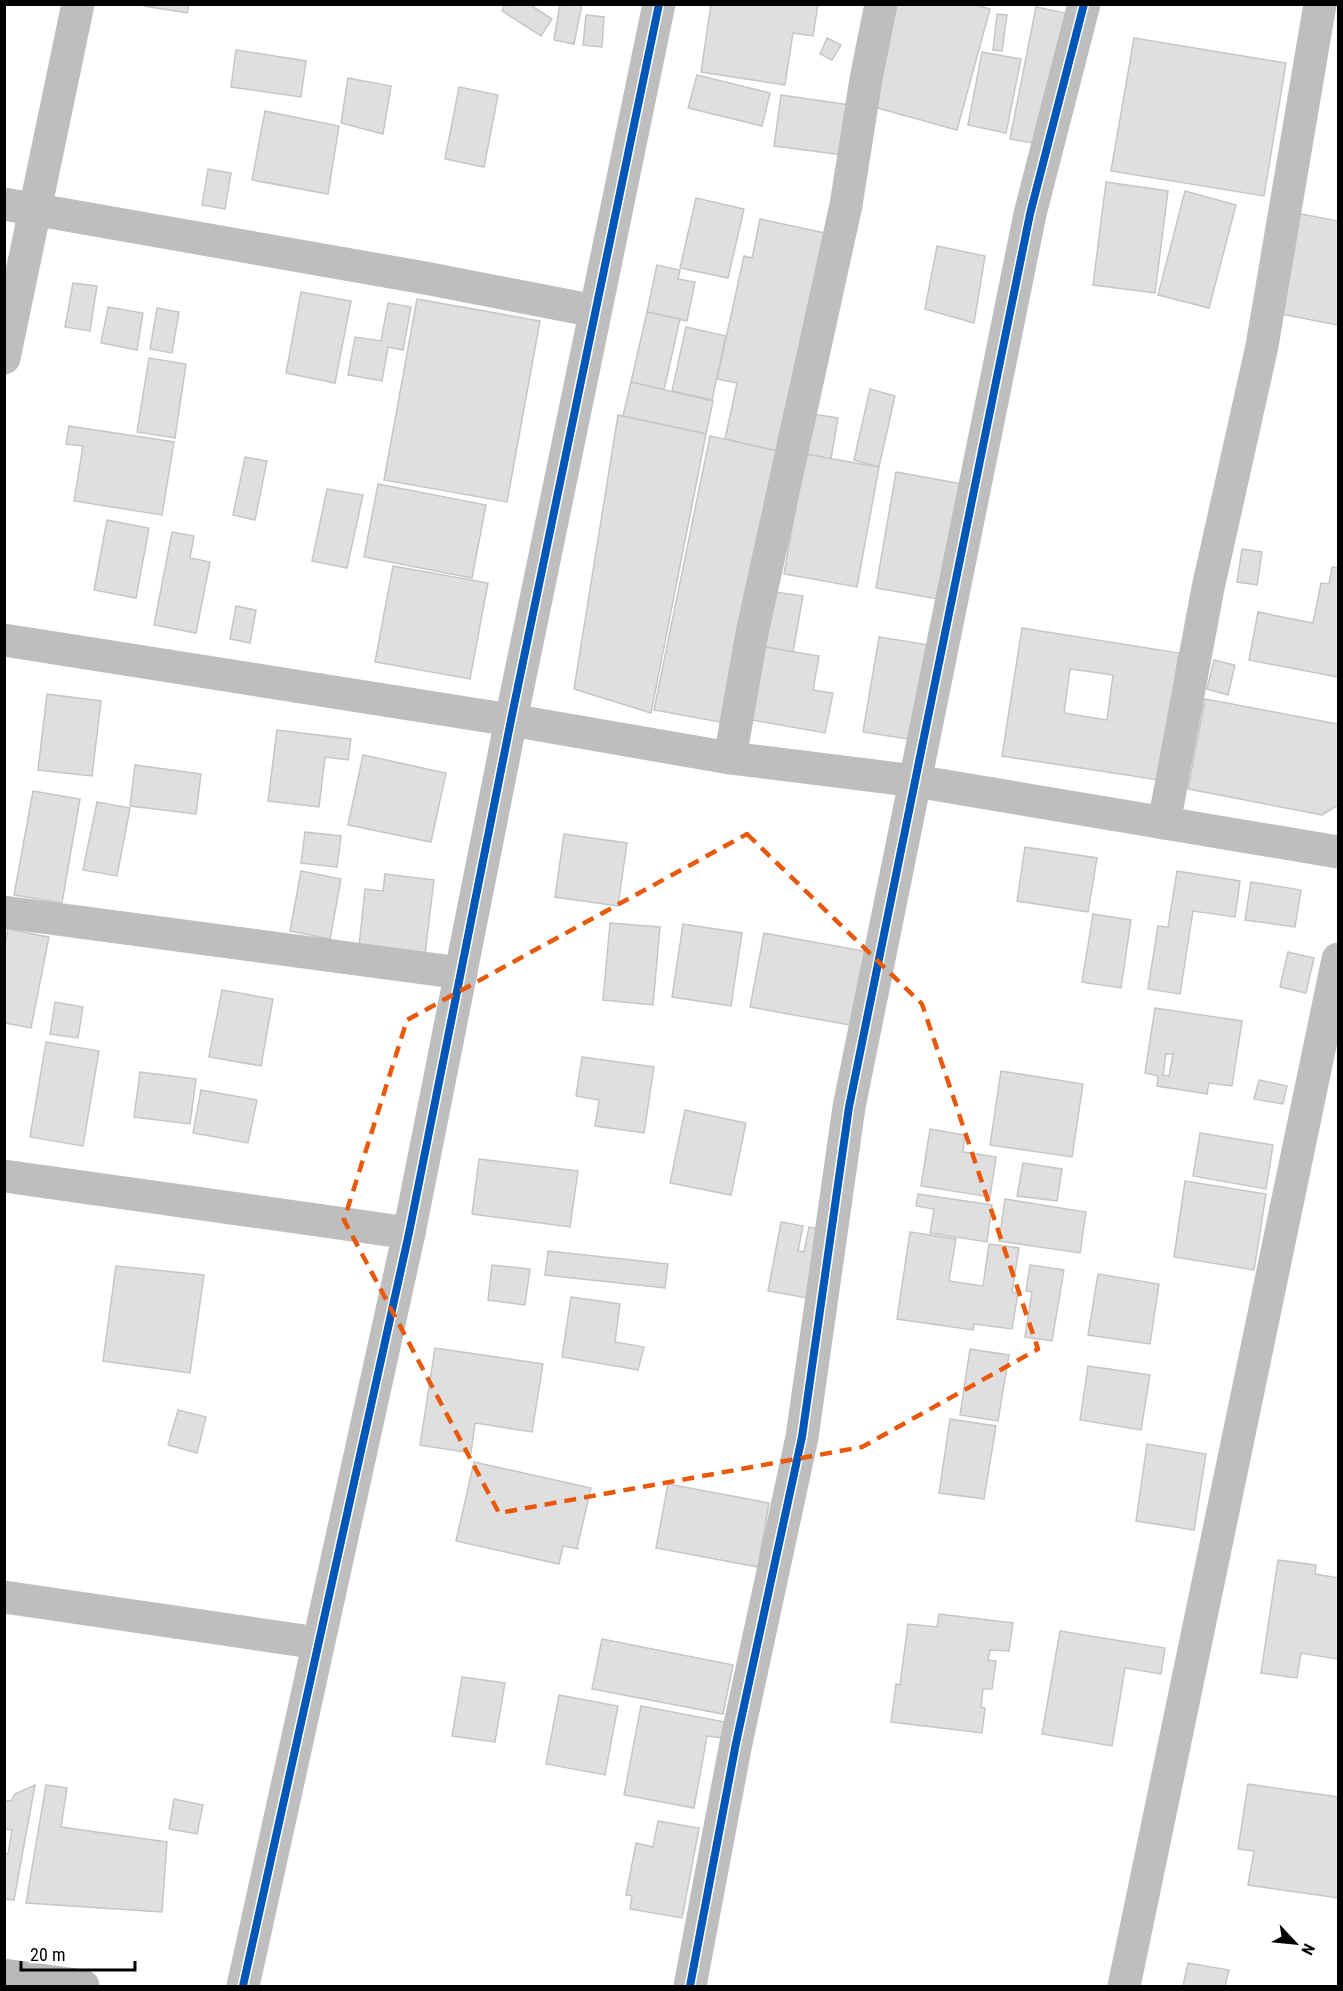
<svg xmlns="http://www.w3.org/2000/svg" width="1343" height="1991" font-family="'Roboto Condensed',sans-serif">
<rect width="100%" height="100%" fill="#fff"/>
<g fill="#dfdfdf" stroke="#c6c6c6" stroke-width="1.5" fill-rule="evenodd">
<polygon points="144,4 189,4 187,13 144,6"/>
<polygon points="505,4 529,4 552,19 541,36 502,11"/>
<polygon points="560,4 582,4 574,44 554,40"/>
<polygon points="711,4 818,4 813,36 793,33 785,85 701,72"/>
<polygon points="897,4 973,4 990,9 957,130 870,106"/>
<polygon points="1036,7 1070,14 1043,145 1010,139"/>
<polygon points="997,14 1007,15 1002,51 993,50"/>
<polygon points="586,15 604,17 602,47 583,45"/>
<polygon points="827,38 841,45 832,60 820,54"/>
<polygon points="1134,38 1286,63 1264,196 1111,171"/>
<polygon points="236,50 306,61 301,97 231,87"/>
<polygon points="982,52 1021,59 1006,133 968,125"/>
<polygon points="697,75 770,93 762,126 688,108"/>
<polygon points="348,78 391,86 383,134 341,123"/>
<polygon points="459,87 498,95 484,167 445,159"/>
<polygon points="781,95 850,105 843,155 774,146"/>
<polygon points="265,111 339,126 328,194 252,180"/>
<polygon points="208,169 231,173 225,209 202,205"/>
<polygon points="1106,182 1168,191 1155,293 1093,285"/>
<polygon points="1185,191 1236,205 1209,308 1158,295"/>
<polygon points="696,198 744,209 728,278 680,268"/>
<polygon points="1296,213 1338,221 1338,325 1276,313"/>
<polygon points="760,219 835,235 786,453 725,439 737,383 717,379 744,256 752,258"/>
<polygon points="937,246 985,256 974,323 925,309"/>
<polygon points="657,265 680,270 678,279 695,282 687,321 647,312"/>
<polygon points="73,283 97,286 90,331 65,327"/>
<polygon points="301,292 351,301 335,383 286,373"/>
<polygon points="417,299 540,321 507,502 384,480"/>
<polygon points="388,303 411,307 403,350 388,347 382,381 348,375 355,337 381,341"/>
<polygon points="108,307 143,313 137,350 101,343"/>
<polygon points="157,308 179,312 172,353 150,349"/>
<polygon points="647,312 680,319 664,390 631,382"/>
<polygon points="686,327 726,336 712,400 672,391"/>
<polygon points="149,358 186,364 175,438 137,432"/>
<polygon points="631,382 713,401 706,434 623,416"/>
<polygon points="870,389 895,396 879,467 854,460"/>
<polygon points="812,414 838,418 831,459 805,454"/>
<polygon points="618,415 706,434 651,713 574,689"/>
<polygon points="69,426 174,442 162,515 74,501 83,446 66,444"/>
<polygon points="710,436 786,453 725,723 654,710"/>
<polygon points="805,454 879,467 857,587 784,574"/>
<polygon points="245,457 267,461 255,520 233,515"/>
<polygon points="896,472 963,484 943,600 876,588"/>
<polygon points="378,484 486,505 472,578 364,557"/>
<polygon points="327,489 363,495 347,568 312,561"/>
<polygon points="107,520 149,528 136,598 94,590"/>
<polygon points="172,532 194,536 190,558 210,562 196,633 154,625"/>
<polygon points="1242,549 1262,552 1257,585 1237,582"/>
<polygon points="393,566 488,583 470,679 375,662"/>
<polygon points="1332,567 1338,568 1338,677 1249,660 1258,612 1313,623 1321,583 1329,584"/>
<polygon points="774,592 803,596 793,652 765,647"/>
<polygon points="236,606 256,610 250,643 230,639"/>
<path d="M1022,628L1179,653L1159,780L1002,756ZM1070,669L1113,675L1107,720L1064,713Z"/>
<polygon points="879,637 936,646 920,741 863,732"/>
<polygon points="765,647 819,656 813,690 833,693 825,733 752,720"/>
<polygon points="1214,660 1235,665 1228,695 1207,689"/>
<polygon points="47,694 101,701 92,776 38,770"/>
<polygon points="1205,699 1338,724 1338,805 1322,815 1188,789"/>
<polygon points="277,730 351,739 348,760 325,757 319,807 268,801"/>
<polygon points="363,755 446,773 431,842 348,825"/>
<polygon points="135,765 201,774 196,814 130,806"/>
<polygon points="33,791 80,799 62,903 14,895"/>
<polygon points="97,802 130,808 117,876 83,870"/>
<polygon points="305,832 341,836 337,867 301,863"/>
<polygon points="564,834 627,843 618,906 555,897"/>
<polygon points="1025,847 1097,858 1088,912 1017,901"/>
<polygon points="301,871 341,879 330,939 290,931"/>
<polygon points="1177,871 1240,881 1235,917 1193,911 1180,994 1148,989 1158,926 1168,927"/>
<polygon points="385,874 434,880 425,954 359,946 365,889 383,891"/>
<polygon points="1251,882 1301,890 1295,927 1245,920"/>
<polygon points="1093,914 1131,920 1121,988 1082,982"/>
<polygon points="610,923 660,927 653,1005 603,1000"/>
<polygon points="683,924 742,933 731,1006 672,997"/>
<polygon points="8,929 49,937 31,1028 4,1023 4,947"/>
<polygon points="764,933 869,952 855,1026 750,1007"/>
<polygon points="1288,952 1314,958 1306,993 1280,987"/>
<polygon points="222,990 273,999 261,1066 209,1057"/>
<polygon points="55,1002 83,1007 78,1038 50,1034"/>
<path d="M1155,1008L1242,1021L1232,1086L1209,1083L1207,1094L1157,1086L1158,1076L1145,1073ZM1166,1054H1173L1169,1076L1163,1075Z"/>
<polygon points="46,1042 99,1051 83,1146 30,1137"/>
<polygon points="582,1057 654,1067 644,1133 595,1126 599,1100 576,1096"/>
<polygon points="1001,1071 1083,1084 1072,1157 990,1145"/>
<polygon points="140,1072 196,1079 190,1124 134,1117"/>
<polygon points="1259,1080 1287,1086 1283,1104 1254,1099"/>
<polygon points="201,1090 257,1100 248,1143 193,1133"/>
<polygon points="685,1110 746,1123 731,1195 670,1183"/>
<polygon points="930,1129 965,1135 963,1152 996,1157 990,1197 921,1186"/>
<polygon points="1200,1133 1273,1145 1266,1189 1193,1176"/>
<polygon points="479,1159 578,1171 570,1227 472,1214"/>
<polygon points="1023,1163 1062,1169 1057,1201 1017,1196"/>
<polygon points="1185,1181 1266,1194 1254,1270 1174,1257"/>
<polygon points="918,1194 992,1205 987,1242 930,1233 934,1209 916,1206"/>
<polygon points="1005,1199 1086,1212 1080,1253 999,1241"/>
<polygon points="781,1222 803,1226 798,1251 804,1252 809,1227 820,1229 807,1298 768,1291"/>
<polygon points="910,1232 956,1239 949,1281 983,1286 989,1244 1019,1248 1012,1292 1018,1293 1012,1329 974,1324 973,1330 897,1319"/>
<polygon points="548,1251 668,1264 665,1288 545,1275"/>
<polygon points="492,1265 530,1269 525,1305 488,1300"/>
<polygon points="1030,1265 1064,1270 1052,1341 1025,1337 1032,1292 1026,1291"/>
<polygon points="116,1266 204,1275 190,1373 103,1361"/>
<polygon points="1098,1274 1159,1284 1150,1344 1088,1335"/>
<polygon points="571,1297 620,1304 615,1342 644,1347 638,1370 562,1357"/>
<polygon points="435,1348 543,1364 532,1432 475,1423 471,1453 420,1445"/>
<polygon points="970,1349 1009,1355 998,1421 960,1415"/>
<polygon points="1088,1366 1150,1375 1141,1430 1080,1420"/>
<polygon points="178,1410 206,1417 197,1453 168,1445"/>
<polygon points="950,1419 996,1426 984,1499 939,1493"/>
<polygon points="1147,1444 1206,1454 1194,1530 1136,1521"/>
<polygon points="474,1462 591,1488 577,1548 579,1549 563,1546 559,1564 456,1541"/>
<polygon points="668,1484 769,1503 758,1567 656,1548"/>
<polygon points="1278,1560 1316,1565 1315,1574 1338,1578 1338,1659 1301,1653 1297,1678 1261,1673"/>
<polygon points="939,1614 1013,1623 1009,1651 990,1650 988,1660 996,1661 992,1689 983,1689 981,1707 985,1708 982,1733 891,1722 896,1684 900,1685 908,1624 937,1627"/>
<polygon points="1060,1631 1165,1648 1161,1674 1125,1668 1112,1746 1042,1734"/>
<polygon points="602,1639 733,1665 723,1714 592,1689"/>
<polygon points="462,1677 505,1683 495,1742 452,1736"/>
<polygon points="559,1695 618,1706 605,1775 546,1764"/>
<polygon points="641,1706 725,1722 722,1738 707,1736 694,1808 624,1795"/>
<polygon points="1248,1784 1338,1797 1338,1898 1248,1885 1254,1851 1238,1849"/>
<polygon points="35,1785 14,1900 4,1899 4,1854 8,1854 12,1830 4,1829 4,1800 11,1801 15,1794"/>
<polygon points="46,1785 67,1788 61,1827 167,1842 162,1912 26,1903"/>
<polygon points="174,1799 203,1805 197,1834 169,1829"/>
<polygon points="658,1821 699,1828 682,1918 630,1909 632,1896 626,1895 636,1843 653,1847"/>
<polygon points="1188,1963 1229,1970 1225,1986 1183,1986"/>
</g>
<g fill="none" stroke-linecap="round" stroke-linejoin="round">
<g stroke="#bebebe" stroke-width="33">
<polyline points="4,204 425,278 595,311"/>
<polyline points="4,358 78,4"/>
<polyline points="4,640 511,720 730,758 915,781 1338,852"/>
<polyline points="730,758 752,633 846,205 866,79 881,4"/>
<polyline points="1164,823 1208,588 1262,346 1320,4"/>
<polyline points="4,912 461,973"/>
<polyline points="4,1176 409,1233"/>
<polyline points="4,1597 318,1643"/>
<polyline points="690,1986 736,1743 802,1437 849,1107 1030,214 1084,4"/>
<polyline points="1124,1986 1338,959"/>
</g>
<polyline stroke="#bebebe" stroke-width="33" points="243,1986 409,1233 511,720 659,4"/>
<polyline stroke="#b8b8b8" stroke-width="33" points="4,1975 83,1986"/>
<defs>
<g id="cycleway">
<polyline points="243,1986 409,1233 511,720 659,4"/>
<polyline points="690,1986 736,1743 802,1437 849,1107 1030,214 1084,4"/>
</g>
</defs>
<use href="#cycleway" stroke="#fff" stroke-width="11"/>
<use href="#cycleway" stroke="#0057b8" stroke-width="8"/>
</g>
<path fill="none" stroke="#e8590c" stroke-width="4.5" stroke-dasharray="12 8" stroke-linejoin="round" d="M747,834L922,1004L1038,1349L862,1447L499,1513L344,1220L407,1020Z"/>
<rect width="1343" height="1991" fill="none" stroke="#000000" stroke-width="12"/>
<g transform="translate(1295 1943) rotate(116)" stroke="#ffffff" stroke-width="4.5" paint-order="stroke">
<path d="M0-4.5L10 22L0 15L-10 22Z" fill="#000000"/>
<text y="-9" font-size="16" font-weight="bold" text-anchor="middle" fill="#000000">N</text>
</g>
<path d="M21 1961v9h114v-9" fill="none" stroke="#000000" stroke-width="3"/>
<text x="30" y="1961" font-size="18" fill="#000000" stroke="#ffffff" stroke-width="4.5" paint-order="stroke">20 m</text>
</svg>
